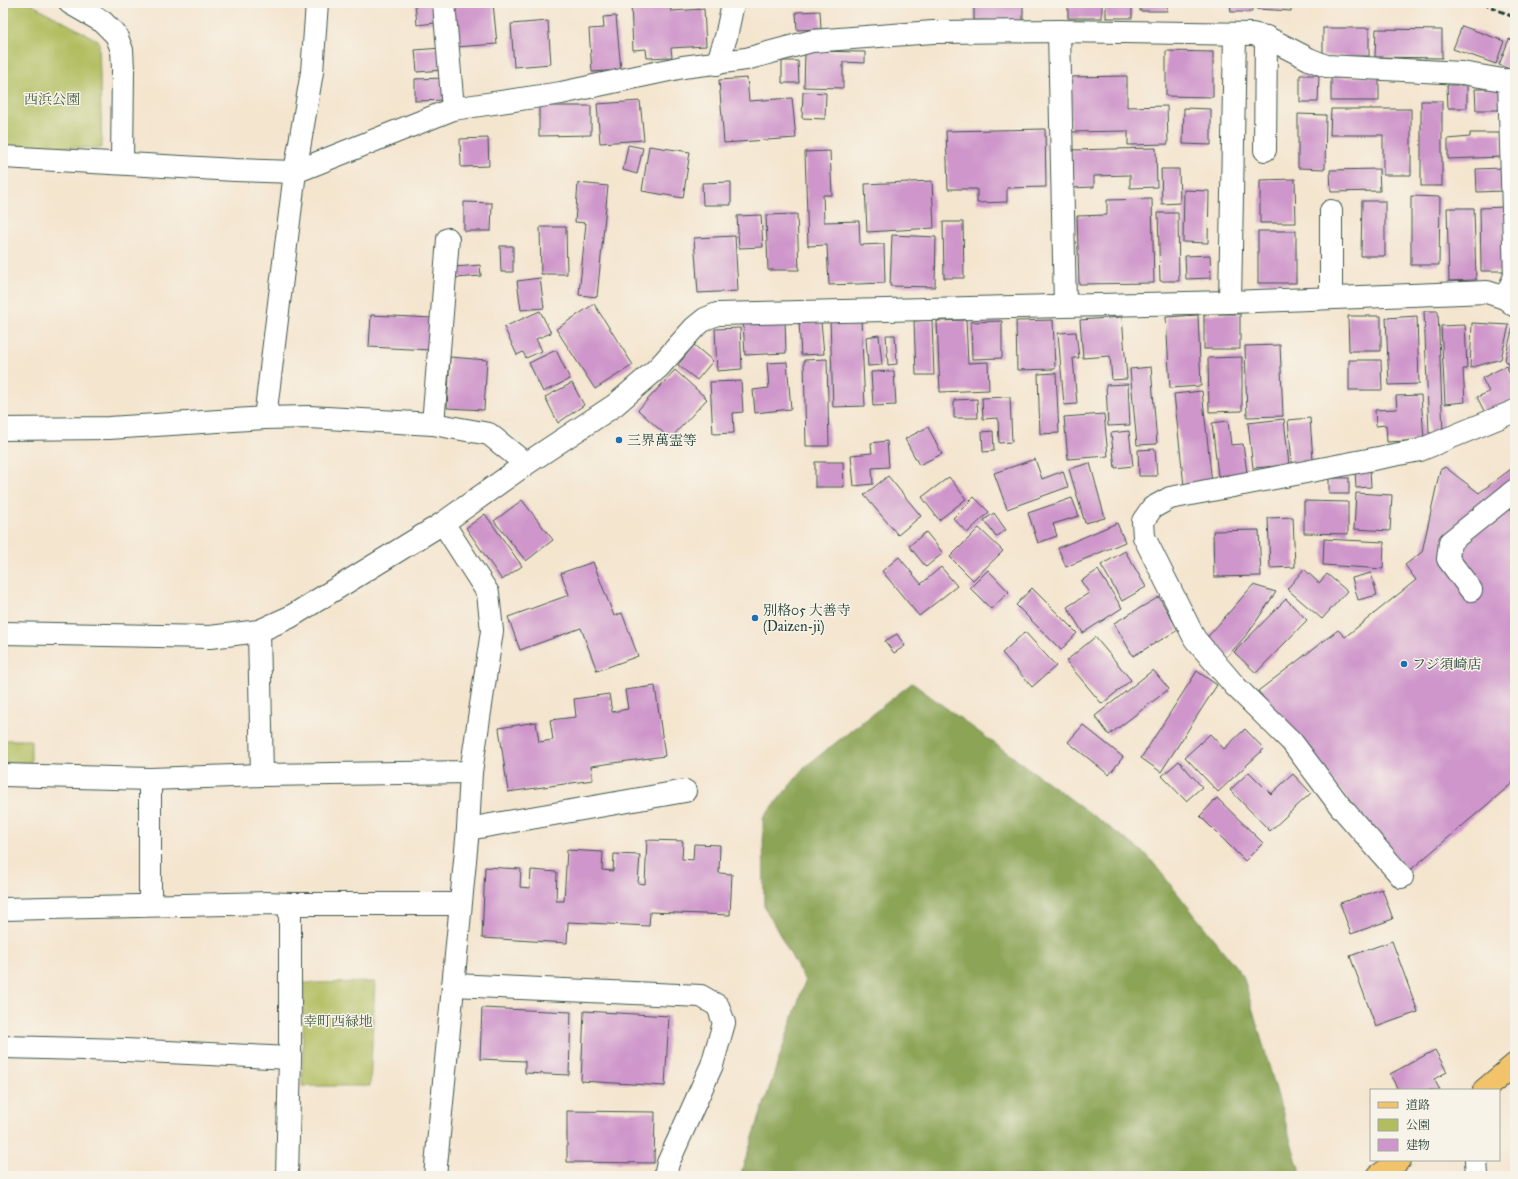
<svg xmlns="http://www.w3.org/2000/svg" width="1518" height="1179" font-family="'IM FELL Great Primer','Noto Serif JP',serif">
<rect width="100%" height="100%" fill="#f7f3e8"/>
<filter id="ink" filterUnits="userSpaceOnUse"><feTurbulence type="fractalNoise" baseFrequency=".025" numOctaves="2"/><feDisplacementMap in="SourceGraphic" scale="8" xChannelSelector="R" yChannelSelector="G"/><feConvolveMatrix kernelMatrix="1 2 1 2 8 2 1 2 1" color-interpolation-filters="sRGB"/></filter>
<filter id="wash" filterUnits="userSpaceOnUse"><feTurbulence type="fractalNoise" baseFrequency=".012" numOctaves="4" result="noise"/><feDisplacementMap in="SourceGraphic" scale="16" xChannelSelector="R" yChannelSelector="G"/><feGaussianBlur stdDeviation="0.9" result="paint"/><feColorMatrix in="noise" values="0 0 0 0 0 0 0 0 0 0 0 0 0 0 0 0 0 1.4 0 .05"/><feComposite in="paint" operator="in"/></filter>
<g filter="url(#wash)">
<rect width="100%" height="100%" fill="#f4e5cf"/>
<g fill="#b1bd5f" stroke="#687d4a">
<polygon points="3,3 29,3 99,41 102,148 3,147"/>
<polygon points="3,643 6,643 4,740 31,740 31,763 3,763"/>
<polygon points="375,982 370,1086 302,1086 304,983"/>
</g>
<polygon fill="#8ca456" stroke="#567045" points="912,683 1147,855 1243,976 1301,1176 740,1176 805,981 764,906 763,818 806,766"/>
<g id="blocks">
<g fill="#cf96cb">
<polygon points="415,3 433,3 435,23 417,25"/>
<polygon points="451,3 493,3 497,44 455,47"/>
<polygon points="631,3 670,3 671,11 704,9 706,46 671,48 672,57 647,58 646,49 633,50"/>
<polygon points="974,3 1023,3 1023,21 974,20"/>
<rect x="1068" y="3" width="34" height="15"/>
<rect x="1106" y="3" width="26" height="15"/>
<rect x="1140" y="3" width="27" height="8"/>
<polygon points="1230,3 1252,3 1252,12 1231,12"/>
<polygon points="1257,3 1291,3 1291,11 1257,9"/>
<polygon points="820,11 821,29 797,30 796,12"/>
<polygon points="616,16 621,70 592,72 589,29 604,28 603,17"/>
<polygon points="548,21 551,64 514,67 511,24"/>
<polygon points="1462,26 1504,41 1496,64 1453,49"/>
<rect x="1323" y="28" width="46" height="28"/>
<polygon points="1376,29 1442,30 1442,58 1375,57"/>
<polygon points="1509,39 1515,41 1515,71 1499,65"/>
<polygon points="442,48 443,70 417,72 415,50"/>
<polygon points="805,51 865,52 865,63 843,62 843,88 804,87"/>
<polygon points="1166,51 1213,52 1213,97 1166,96"/>
<polygon points="782,61 798,61 799,83 782,83"/>
<polygon points="1300,75 1319,75 1318,102 1300,102"/>
<polygon points="1127,76 1127,107 1167,106 1168,144 1128,145 1128,131 1071,132 1070,77"/>
<polygon points="1379,77 1379,101 1331,101 1331,78"/>
<polygon points="445,78 445,100 415,101 415,79"/>
<polygon points="747,78 749,101 792,98 796,138 724,143 719,80"/>
<polygon points="1447,85 1467,85 1467,108 1448,108"/>
<polygon points="1475,89 1501,89 1501,110 1476,110"/>
<polygon points="803,92 826,93 825,119 802,118"/>
<polygon points="640,101 644,140 600,143 597,104"/>
<rect x="1421" y="101" width="21" height="85"/>
<polygon points="539,106 591,106 591,135 539,136"/>
<polygon points="1184,108 1211,109 1211,145 1183,144"/>
<polygon points="1331,109 1411,109 1411,175 1383,175 1383,135 1330,135"/>
<polygon points="1298,114 1326,115 1325,169 1298,168"/>
<polygon points="1045,129 1046,187 1007,188 1007,202 977,203 977,189 948,189 946,131"/>
<polygon points="1470,133 1501,133 1502,157 1448,159 1448,139 1470,137"/>
<polygon points="488,138 489,166 461,167 460,139"/>
<polygon points="628,145 643,148 637,174 623,170"/>
<polygon points="649,146 690,152 683,198 642,191"/>
<polygon points="1156,148 1157,187 1130,188 1130,175 1094,176 1094,187 1071,188 1071,150"/>
<polygon points="830,151 832,195 823,195 824,222 859,221 860,245 884,244 885,283 829,285 827,245 808,246 805,152"/>
<polygon points="1502,168 1503,191 1477,192 1476,169"/>
<polygon points="1161,169 1179,169 1180,203 1162,204"/>
<polygon points="1379,169 1380,191 1331,192 1330,170"/>
<polygon points="1295,179 1296,223 1260,223 1260,180"/>
<polygon points="932,181 934,228 867,232 865,184"/>
<polygon points="731,182 731,205 703,205 702,183"/>
<polygon points="578,183 608,186 597,297 579,295 586,223 575,222"/>
<polygon points="1184,190 1209,191 1208,243 1183,242"/>
<polygon points="1411,196 1440,197 1439,265 1411,265"/>
<polygon points="1152,199 1154,283 1079,284 1077,216 1107,215 1107,200"/>
<polygon points="1362,201 1385,201 1385,256 1361,256"/>
<polygon points="464,202 492,203 491,231 464,231"/>
<polygon points="1505,207 1506,271 1481,271 1480,208"/>
<polygon points="1447,208 1474,208 1476,280 1449,281"/>
<polygon points="1158,213 1178,213 1179,281 1160,281"/>
<polygon points="797,214 799,270 768,270 766,215"/>
<polygon points="761,215 763,247 739,248 737,216"/>
<polygon points="943,222 963,222 964,278 944,278"/>
<polygon points="540,227 566,227 567,274 541,274"/>
<rect x="1258" y="231" width="38" height="52"/>
<polygon points="892,235 936,237 935,287 890,286"/>
<polygon points="735,236 738,291 698,293 694,238"/>
<polygon points="500,246 513,246 513,272 501,272"/>
<polygon points="1210,255 1211,278 1186,279 1185,256"/>
<polygon points="480,265 481,276 456,278 455,267"/>
<polygon points="540,278 544,308 521,310 517,281"/>
<polygon points="594,304 633,365 595,389 556,329"/>
<polygon points="540,311 551,333 536,339 542,351 526,358 523,352 517,355 504,327"/>
<polygon points="1424,311 1438,311 1443,433 1429,433"/>
<rect x="1204" y="314" width="36" height="35"/>
<polygon points="371,315 433,318 431,350 369,347"/>
<polygon points="1198,315 1201,386 1170,388 1166,317"/>
<polygon points="1348,316 1381,316 1381,351 1349,351"/>
<polygon points="1417,316 1419,384 1389,385 1386,318"/>
<polygon points="1122,317 1127,379 1112,380 1110,356 1083,358 1080,320"/>
<polygon points="861,319 865,406 833,407 830,320"/>
<polygon points="785,320 786,353 745,355 743,322"/>
<polygon points="932,320 934,375 916,375 914,321"/>
<polygon points="966,320 968,363 988,362 989,390 940,392 937,321"/>
<polygon points="1053,320 1055,369 1017,370 1016,321"/>
<polygon points="1002,321 1002,358 972,359 971,322"/>
<polygon points="821,322 824,354 801,355 799,323"/>
<polygon points="1472,323 1509,325 1501,359 1470,368"/>
<polygon points="1465,325 1467,369 1463,369 1465,402 1445,404 1441,326"/>
<polygon points="1513,326 1515,328 1515,378 1505,359"/>
<polygon points="740,328 742,369 717,371 715,329"/>
<polygon points="1076,332 1079,358 1073,358 1077,404 1064,405 1058,333"/>
<polygon points="879,335 882,365 868,366 866,337"/>
<polygon points="886,335 895,335 897,364 888,365"/>
<polygon points="694,345 713,361 697,380 678,365"/>
<polygon points="1280,345 1283,416 1247,417 1245,346"/>
<polygon points="556,350 570,379 543,392 529,363"/>
<polygon points="450,357 487,360 484,410 447,408"/>
<polygon points="1242,357 1242,411 1209,412 1208,358"/>
<polygon points="827,359 829,446 806,446 804,360"/>
<polygon points="1349,360 1381,360 1382,390 1349,390"/>
<polygon points="787,362 791,409 755,413 753,390 769,388 767,363"/>
<polygon points="1506,366 1515,384 1515,399 1485,413 1477,397 1489,392 1482,378"/>
<polygon points="1151,367 1157,444 1137,445 1130,369"/>
<polygon points="675,370 707,399 670,439 638,410"/>
<polygon points="894,371 896,405 873,406 871,372"/>
<polygon points="1056,373 1059,433 1040,434 1038,374"/>
<polygon points="741,381 743,412 733,413 734,433 713,434 710,382"/>
<polygon points="572,383 584,405 558,423 545,397"/>
<polygon points="1128,384 1130,425 1108,426 1106,385"/>
<polygon points="1202,391 1212,483 1184,486 1174,394"/>
<polygon points="1421,395 1424,440 1387,442 1386,425 1376,426 1375,410 1397,409 1396,396"/>
<polygon points="1010,397 1012,442 999,443 998,418 983,419 982,398"/>
<polygon points="977,399 978,418 954,418 954,400"/>
<polygon points="1104,414 1108,456 1068,459 1064,417"/>
<polygon points="1310,418 1313,461 1292,463 1288,420"/>
<polygon points="1284,419 1289,465 1253,468 1248,423"/>
<polygon points="1228,421 1231,445 1243,444 1247,473 1218,476 1212,423"/>
<polygon points="928,427 942,454 919,465 905,439"/>
<polygon points="993,431 994,451 983,452 982,432"/>
<polygon points="1129,431 1133,466 1115,468 1111,433"/>
<polygon points="887,441 889,467 872,468 873,484 854,486 851,455 872,453 871,443"/>
<polygon points="1155,449 1157,476 1139,476 1138,450"/>
<polygon points="1035,459 1042,479 1063,471 1068,487 1007,509 994,473"/>
<polygon points="815,462 843,462 844,487 815,487"/>
<polygon points="1090,463 1105,518 1085,523 1069,469"/>
<polygon points="1515,466 1515,781 1408,872 1258,691 1338,630 1345,637 1416,580 1405,565 1422,552 1440,470 1445,467 1479,493"/>
<polygon points="1370,469 1371,487 1356,488 1355,470"/>
<polygon points="888,476 921,516 898,535 864,495"/>
<polygon points="949,477 966,499 939,520 922,497"/>
<rect x="1329" y="478" width="20" height="16"/>
<polygon points="1356,493 1392,495 1390,531 1354,529"/>
<polygon points="974,497 989,512 967,533 953,518"/>
<polygon points="1072,498 1079,516 1053,524 1057,536 1038,543 1028,513"/>
<polygon points="522,500 553,540 526,561 494,521"/>
<polygon points="1304,501 1348,502 1348,534 1304,533"/>
<polygon points="994,513 1006,530 996,537 984,520"/>
<polygon points="485,514 522,566 502,580 466,528"/>
<polygon points="1293,517 1295,567 1270,568 1268,518"/>
<polygon points="1117,523 1125,542 1066,567 1058,548"/>
<polygon points="979,528 1003,551 973,580 950,557"/>
<polygon points="1259,530 1261,576 1214,577 1213,531"/>
<polygon points="926,532 943,553 926,567 909,546"/>
<polygon points="1324,539 1384,542 1383,569 1323,565"/>
<polygon points="1125,551 1146,587 1122,601 1101,565"/>
<polygon points="899,557 921,584 941,567 957,586 919,616 882,571"/>
<polygon points="593,562 614,616 622,613 638,656 597,671 581,628 520,650 508,617 569,595 561,573"/>
<polygon points="1304,569 1319,583 1327,574 1347,591 1322,619 1287,589"/>
<polygon points="988,570 1009,592 991,609 970,588"/>
<polygon points="1098,570 1122,608 1083,633 1067,607 1089,593 1081,581"/>
<polygon points="1371,573 1377,595 1358,600 1352,578"/>
<polygon points="1253,585 1276,592 1249,632 1225,659 1204,641"/>
<polygon points="1032,588 1077,633 1061,650 1016,605"/>
<polygon points="1159,597 1178,630 1133,656 1114,623"/>
<polygon points="1286,599 1307,620 1256,673 1234,652"/>
<polygon points="1025,632 1056,666 1032,687 1002,653"/>
<polygon points="897,634 905,646 894,653 885,641"/>
<polygon points="1095,637 1131,680 1102,704 1066,661"/>
<polygon points="1153,670 1169,689 1109,735 1095,716"/>
<polygon points="1197,671 1217,685 1161,772 1141,758"/>
<polygon points="655,686 665,756 591,766 593,780 508,792 499,728 536,722 539,742 553,740 550,720 576,717 574,699 609,694 612,712 628,709 625,690"/>
<polygon points="1083,725 1123,757 1109,775 1068,742"/>
<polygon points="1245,729 1264,749 1218,792 1185,757 1210,734 1224,749"/>
<polygon points="1179,761 1202,787 1186,801 1162,776"/>
<polygon points="1249,772 1271,794 1293,774 1311,793 1270,831 1230,790"/>
<polygon points="1217,798 1263,843 1245,861 1200,816"/>
<polygon points="647,840 683,841 682,859 693,860 694,844 720,845 719,873 732,874 730,915 650,912 649,926 568,922 567,943 482,938 485,867 521,869 520,887 530,888 531,870 557,872 556,901 564,901 567,850 603,852 602,870 613,871 614,854 640,855 638,883 645,884"/>
<polygon points="1382,889 1393,919 1351,934 1340,903"/>
<polygon points="1392,941 1418,1012 1376,1027 1350,956"/>
<polygon points="482,1008 571,1012 569,1075 525,1073 525,1061 480,1059"/>
<polygon points="584,1011 669,1016 665,1086 581,1081"/>
<polygon points="1435,1050 1447,1072 1434,1079 1440,1090 1398,1090 1390,1074"/>
<polygon points="567,1111 655,1112 654,1163 567,1162"/>
</g>
</g>
</g>
<g filter="url(#ink)">
<use href="#blocks" fill-opacity="0" stroke="#3f564b" stroke-width="1"/>
<g fill="none" stroke-linecap="round" stroke-linejoin="round">
<defs>
<g id="minor">
<polyline points="70,3 103,22 116,35 122,50 123,69 122,163"/>
<polyline points="444,3 453,109"/>
<polyline points="1059,31 1065,305"/>
<polyline points="717,64 726,37 733,3"/>
<polyline points="1265,150 1266,37"/>
<polyline points="3,157 235,170 295,172 453,109 561,93 683,67 746,59 812,41 933,32 1059,31 1252,34 1266,37 1309,59 1326,66 1462,73 1515,82"/>
<polyline points="1331,211 1331,298"/>
<polyline points="1505,298 1515,276 1509,80"/>
<polyline points="1230,302 1235,34"/>
<polyline points="265,418 295,172 312,72 317,3"/>
<polyline points="433,424 448,239"/>
<polyline points="3,429 109,428 265,418 309,417 433,424 489,434 526,464"/>
<polyline points="1471,590 1448,559 1450,542 1515,490"/>
<polyline points="259,631 262,775"/>
<polyline points="3,633 210,637 259,631 290,617 443,523 526,464 615,405 658,368 694,328 705,319 717,314 1230,302 1487,292 1505,298 1515,306"/>
<polyline points="3,775 150,779 150,905"/>
<polyline points="150,779 262,775 471,772"/>
<polyline points="468,829 685,791"/>
<polyline points="1402,877 1340,806 1292,742 1235,686 1195,639 1144,537 1143,521 1152,508 1170,498 1420,450 1515,411"/>
<polyline points="3,909 267,903 290,904 460,904"/>
<polyline points="453,985 701,996 718,1006 724,1023 712,1065 668,1163 665,1176"/>
<polyline points="3,1047 125,1050 290,1058"/>
<polyline points="1476,1160 1477,1176"/>
<polyline points="287,1176 290,1058 290,904"/>
<polyline points="435,1176 468,829 471,772 492,631 488,593 443,523"/>
</g>
<g id="major">
<polyline points="1484,1090 1515,1064"/>
<polyline points="1378,1176 1400,1160"/>
</g>
</defs>
<use href="#minor" stroke="#3f564b" stroke-width="24"/>
<use href="#major" stroke="#3f564b" stroke-width="24"/>
<use href="#minor" stroke="#fff" stroke-width="22"/>
<use href="#major" stroke="#f2c36a" stroke-width="22"/>
<polyline stroke="#1f3d34" stroke-width="3" stroke-dasharray="6 3" stroke-linecap="butt" points="1483,3 1515,18"/>
</g>
</g>
<g fill="#1f6fb2" stroke="#f7f3e8" stroke-width="1.5">
<circle cx="619" cy="440" r="4"/>
<circle cx="755" cy="618" r="4"/>
<circle cx="1404" cy="664" r="4"/>
</g>
<g text-anchor="middle" stroke-width="3" stroke-linejoin="round" paint-order="stroke">
<g font-size="14" fill="#445d3f" stroke="#f7f3e8">
<text x="52" y="104">西浜公園</text>
<text x="338" y="1026">幸町西緑地</text>
</g>
<g font-size="14" fill="#1f3d34" stroke="#f7f3e8" text-anchor="start">
<text x="627" y="445">三界萬霊等</text>
<text x="763" y="615">別格05 大善寺<tspan x="763" dy="16">(Daizen-ji)</tspan></text>
<text x="1412" y="669">フジ須崎店</text>
</g>
</g>
<rect width="1518" height="1179" fill="none" stroke="#f7f3e8" stroke-width="16"/>
<rect x="1370" y="1089" width="130" height="72" fill="#f7f3e8" stroke="#a1aaa0"/>
<rect x="1378" y="1102" width="20" height="6" fill="#f2c36a" stroke="#a1aaa0"/>
<text x="1406" y="1109" font-size="12" fill="#1f3d34">道路</text>
<rect x="1378" y="1119" width="20" height="12" fill="#b1bd5f" stroke="#a1aaa0"/>
<text x="1406" y="1129" font-size="12" fill="#1f3d34">公園</text>
<rect x="1378" y="1139" width="20" height="12" fill="#cf96cb" stroke="#a1aaa0"/>
<text x="1406" y="1149" font-size="12" fill="#1f3d34">建物</text>
</svg>
